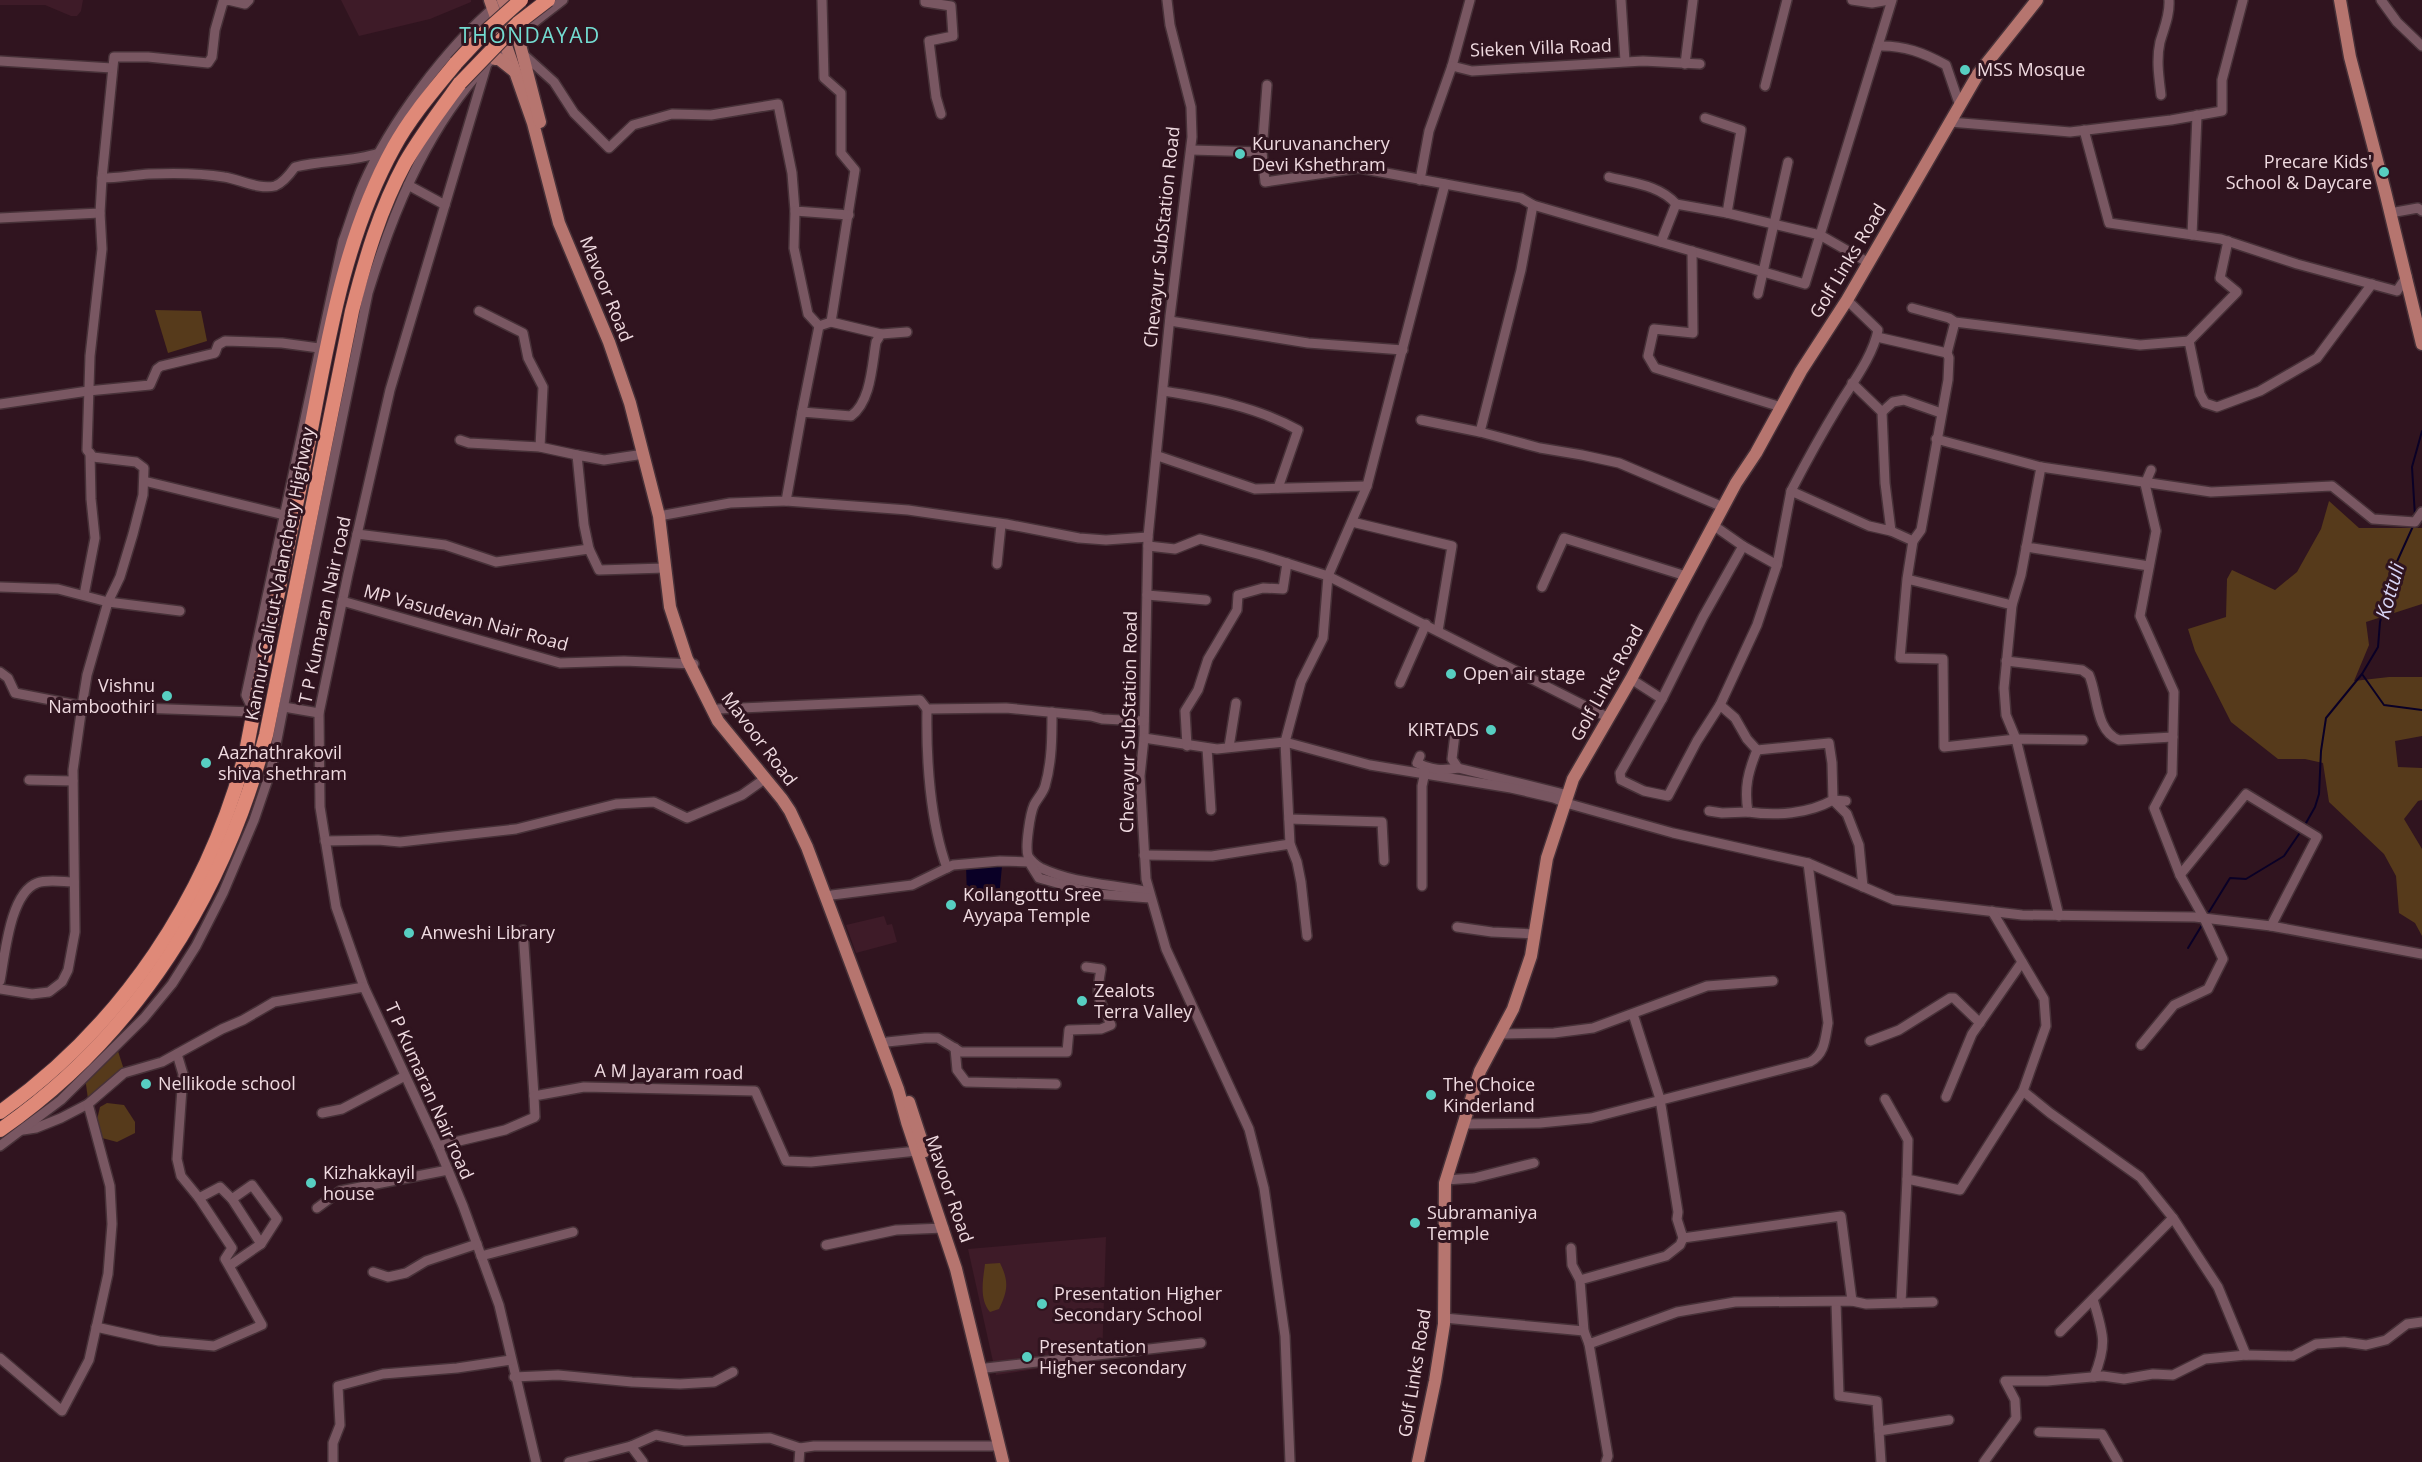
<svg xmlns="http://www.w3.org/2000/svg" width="2422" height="1462" font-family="'Open Sans',sans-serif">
<rect width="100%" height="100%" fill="#30141f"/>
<g fill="#3e1b28">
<polygon points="0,0 83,0 81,11 77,16 71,16 45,5 0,5"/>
<polygon points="341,0 471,0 471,2 430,19 359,36"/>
<polygon points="884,916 887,925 892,924 897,942 856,953 846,925"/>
<polygon points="1106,1237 1102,1359 996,1375 968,1249"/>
</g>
<g fill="#563a1b">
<polygon points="155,310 201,311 207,341 168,353"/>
<polygon points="2329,501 2359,528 2422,528 2422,604 2366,622 2369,645 2354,681 2389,677 2422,677 2422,736 2395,741 2398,767 2422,768 2422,800 2418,801 2404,819 2422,849 2422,936 2415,923 2399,913 2396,876 2384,854 2329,802 2323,763 2305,759 2278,759 2231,722 2195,651 2188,629 2226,617 2227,579 2232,570 2275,590 2297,572 2321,529"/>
<polygon points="118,1051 124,1070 88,1099 84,1070"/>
<polygon points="107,1103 124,1105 135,1122 135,1133 117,1142 102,1138 96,1124 100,1107"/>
<path d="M1000,1263C1009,1281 1008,1291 999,1309L990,1312C979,1299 983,1280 985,1264Z"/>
</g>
<polygon fill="#0a0026" points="966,864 1002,866 999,898 967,899"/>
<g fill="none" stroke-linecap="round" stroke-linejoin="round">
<g stroke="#0a0026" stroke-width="2">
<polyline points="2415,516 2412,467 2422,431"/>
<polyline points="2414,524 2395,566 2380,622 2378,647 2362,674 2384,705 2422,710"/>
<polyline points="2306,823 2315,807 2319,794 2321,751 2326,718 2362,674"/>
<polyline points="2209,912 2230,878 2246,879 2284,856 2299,834"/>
<polyline points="2188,948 2202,925"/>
</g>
<defs>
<g id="minor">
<path d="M249,0L245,4L228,0L223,2L215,30L212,57L208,63L148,57H114L102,178C118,178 133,175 149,174C173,173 200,173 224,177C239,179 259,190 275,186C283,183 290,174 295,167C323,160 352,162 379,153"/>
<polyline points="822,0 824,78 841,93 841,153 855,170 831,322"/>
<polyline points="925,0 925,2 951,6 953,36 929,41 936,97 941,114"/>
<polyline points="1167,0 1170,25 1191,107 1192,137 1170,316 1148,537 1144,738 1140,776 1146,879 1166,949 1249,1129 1264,1188 1285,1336 1290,1462"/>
<polyline points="1470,0 1452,66 1472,71 1643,61 1700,64"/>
<polyline points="1621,0 1625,61"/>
<polyline points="1852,0 1872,3 1889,0"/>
<polyline points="2381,0 2397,22 2422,46"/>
<path d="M1878,46C1904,45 1924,53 1946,65L1960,106"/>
<polyline points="523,54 554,82 574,113 609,148 633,125 672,114 711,115 778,104 792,173 795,211 849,215"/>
<polyline points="0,61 112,68"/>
<polyline points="1685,64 1693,0"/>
<polyline points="486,67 390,390 348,574 319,713 320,807 336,907 364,987 438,1146 463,1206 499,1305 536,1462"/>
<polyline points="1765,86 1787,0"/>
<path d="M2161,95C2159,78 2156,60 2160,42C2164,28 2170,15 2169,0"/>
<polyline points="1705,118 1741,130 1727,213"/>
<polyline points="1950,122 2070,132 2171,120 2222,111 2222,80 2243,0"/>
<polyline points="2084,130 2109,223 2221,239 2297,264 2397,291 2407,276"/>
<polyline points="1191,150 1262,152 1265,182 1359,168 1521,198 1533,205 1521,270 1480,432 1540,448 1582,455 1619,463 1723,507"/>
<polyline points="1262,152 1267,85"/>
<path d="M1609,177C1632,183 1660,185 1676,204"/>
<polyline points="1420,180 1429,131 1452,66"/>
<polyline points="408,185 445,205"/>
<polyline points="1533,205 1805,284 1892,0"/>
<polyline points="795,211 794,248 808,314 819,326"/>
<polyline points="2390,213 2418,208 2422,211"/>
<polyline points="0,218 100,213 102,178"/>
<polyline points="2192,235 2197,115"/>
<polyline points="1661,242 1676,204 1727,213 1820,235 1869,263"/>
<polyline points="1692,251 1693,333 1654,329 1648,356 1655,368 1781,407"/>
<polyline points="1758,294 1788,162"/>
<polyline points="1912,308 1949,318 1955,322 2140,345 2189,341 2200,394 2205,403 2217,407 2260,391 2317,358 2372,284"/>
<polyline points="479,311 523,333 528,358 543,387 540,447"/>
<polyline points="1170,321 1308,343 1403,350"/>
<polyline points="1877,337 1947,353"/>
<polyline points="2189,341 2237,292 2220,278 2228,241"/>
<path d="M1163,391C1209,398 1257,407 1298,430L1278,488"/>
<polyline points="0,404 88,391 150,385 157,369 161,366 215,353 218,345 225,341 282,343 319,348"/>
<polyline points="802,412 819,326 831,322 881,334"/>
<polyline points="1882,412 1893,402 1904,400 1941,413"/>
<polyline points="1421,420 1480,432"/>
<polyline points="1936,439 2041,467 2211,492 2332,486 2373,519 2415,522 2422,512"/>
<polyline points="460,440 469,443 540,447 577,455"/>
<polyline points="1158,456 1255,489 1367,486"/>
<polyline points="144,481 280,514"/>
<path d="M1791,491C1806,462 1822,433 1839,405C1853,382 1873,356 1878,330L1847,300"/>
<polyline points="786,501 908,510 1006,524 1079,538 1106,540 1148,537"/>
<path d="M659,516L730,503L786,501L802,412L851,416C871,402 872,365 876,342L881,334L907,332"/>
<polyline points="1352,522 1452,546 1438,631"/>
<polyline points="1713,525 1743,546 1777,565 1791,491 1869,526 1891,531 1885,483 1882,412 1852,383"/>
<polyline points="1891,531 1913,541 1921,530 1948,380 1949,358 1947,353 1955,322"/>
<polyline points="357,534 445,545 496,562 589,549 599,570 665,568"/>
<polyline points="1148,546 1175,549 1200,539 1261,555 1328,576 1609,718"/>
<polyline points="2026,547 2149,566"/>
<polyline points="589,549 584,525 577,455 604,460 644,454"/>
<polyline points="997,564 1001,525"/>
<polyline points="1907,579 1900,658 1943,659 1944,747 2016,739 2006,715 2004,688 2012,605 1907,579 1913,541"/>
<polyline points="0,587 58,589 108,602 180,611"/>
<polyline points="1542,587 1564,538 1686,576"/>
<polyline points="84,595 95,538 91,499 90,453"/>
<polyline points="1147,595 1206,600"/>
<polyline points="342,601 560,663 624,661 694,664"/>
<polyline points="2012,605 2021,575 2041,467"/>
<path d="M2006,661L2082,670L2089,675C2098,695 2095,731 2119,740L2173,737"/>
<path d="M281,664L294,653L368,293C392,215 423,138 476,76C501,47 533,23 563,0"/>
<path d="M0,672L8,678L15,693L82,706L254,712L246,695L343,241C350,223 355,203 363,185C390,123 446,48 497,5"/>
<polyline points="1631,679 1662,699 1620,773 1621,780 1644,791 1668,796 1697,741 1720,705 1757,625 1777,565"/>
<polyline points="1400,683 1426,624"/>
<polyline points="1662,699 1703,617 1743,546"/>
<path d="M1720,705L1735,718L1747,739L1757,750L1829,743L1832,763L1833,800C1808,814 1776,816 1748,812C1744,788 1748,772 1757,750"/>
<polyline points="284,707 319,713"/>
<polyline points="718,709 920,700 927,709 1006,708 1091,716 1102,719 1144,721"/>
<path d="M927,709C926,758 930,822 947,868"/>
<path d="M1052,712C1052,736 1052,762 1045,786C1043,793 1037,799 1034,805C1030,814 1025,847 1028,856C1030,860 1037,866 1041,868C1075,884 1112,884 1148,892"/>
<polyline points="1455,734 1452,759 1458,768 1568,795"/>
<polyline points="1144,738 1217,749 1285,742 1370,765 1511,788 1554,798 1566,803 1673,833 1808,863 1894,900 2022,915 2195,917 2271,926 2422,954"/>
<polyline points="1187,746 1185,711 1198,690 1208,659 1237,610 1238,595 1263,588 1283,589 1287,563"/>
<polyline points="1229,747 1236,703"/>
<polyline points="1207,748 1211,810"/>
<path d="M1420,756L1417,763C1432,770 1442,771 1458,768"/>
<polyline points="29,780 73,781"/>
<polyline points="1846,801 1833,800 1847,814 1859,845 1863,887"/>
<polyline points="1709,811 1722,813 1748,812"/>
<polyline points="1289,819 1382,822 1384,861"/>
<polyline points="325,841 378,840 400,842 462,835 516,829 616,804 654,802 687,818 742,795 766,778"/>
<polyline points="1144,855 1212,856 1290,844"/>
<polyline points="2180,875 2246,794 2317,837 2271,926"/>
<polyline points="1422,886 1422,786 1425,772"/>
<polyline points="832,895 912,885 953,865 1000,861 1029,862 1039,878 1096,894 1150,898"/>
<polyline points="2059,916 2016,739 2083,740"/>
<polyline points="1457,927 1492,932 1535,934"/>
<polyline points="523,930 534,1096"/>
<polyline points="1307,936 1301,882 1297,862 1290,844 1285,742 1301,682 1323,638 1328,576 1367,486 1445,184"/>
<path d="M0,981C5,955 10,893 37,883C47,879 64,882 74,882"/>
<polyline points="0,989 32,994 49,992 62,982 68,970 75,932 73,770 82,706 87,675 108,602 120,577 133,534 143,495 144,468 136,462 93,457 87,450 90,356 102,249 100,213"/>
<polyline points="1500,1034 1554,1033 1593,1028 1707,986 1773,981"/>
<polyline points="1870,1041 1899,1030 1950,998 1954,998 1980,1023"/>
<path d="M887,1042L925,1038H938L961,1052H1067L1069,1030L1101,1029L1111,1025C1099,996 1095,1002 1101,969L1086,967"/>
<polyline points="2141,1045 2174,1005 2208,989 2223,959 2204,918 2180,875 2154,808 2172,774 2174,692 2140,616 2156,531 2145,484 2151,470"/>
<polyline points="955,1048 957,1070 966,1082 1056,1084"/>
<polyline points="177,1054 183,1074 177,1159 181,1176 199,1198"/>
<polyline points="2023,1091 2050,1113 2140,1177 2173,1218 2218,1287 2246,1355"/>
<polyline points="1946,1097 1972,1034 2022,962"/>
<polyline points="1885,1099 1908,1140 1907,1179 1960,1190 2023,1091 2046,1026 2044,999 1992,911"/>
<polyline points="322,1113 342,1109 405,1076"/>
<path d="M1463,1124L1540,1123L1591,1118L1810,1062C1825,1054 1825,1039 1828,1023L1808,863"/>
<polyline points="23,1130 36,1128 61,1118 88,1104 124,1073 162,1062 222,1029 243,1020 274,1002 364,987"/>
<polyline points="0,1146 61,1100 144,1018 172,984 196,946 223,893 254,820 271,770 294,653"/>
<polyline points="438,1146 505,1130 535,1117 534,1096 584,1087 755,1091 786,1161 811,1162 917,1151"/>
<polyline points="1446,1180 1474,1178 1534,1163"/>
<polyline points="232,1199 261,1244"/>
<polyline points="317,1208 340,1191 448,1170"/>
<polyline points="1683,1238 1841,1216 1852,1301"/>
<polyline points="826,1245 896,1230 944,1228"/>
<polyline points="1571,1248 1572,1265 1580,1280"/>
<polyline points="481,1256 573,1232"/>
<polyline points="373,1272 388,1277 406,1273 426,1261 477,1244"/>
<path d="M2093,1299C2103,1334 2108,1342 2094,1377"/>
<polyline points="1836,1302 1839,1396 1877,1401 1881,1462"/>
<polyline points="1901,1303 1907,1179"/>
<polyline points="1444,1318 1584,1331 1580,1280 1666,1256 1680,1245 1683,1238 1677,1219 1678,1212 1660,1099 1633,1014"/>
<polyline points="96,1327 159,1341 214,1346 262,1325 229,1266 261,1244 277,1219 252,1185 232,1199 220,1187 199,1198 232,1248 225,1259 229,1266"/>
<polyline points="1584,1331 1589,1344 1677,1312 1735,1302 1852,1301 1866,1304 1933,1302"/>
<polyline points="2060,1332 2173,1218"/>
<polyline points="1589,1344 1608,1456 1606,1462"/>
<polyline points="0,1358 62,1411 89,1360 108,1274 112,1224 110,1186 88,1104"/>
<polyline points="986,1368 1201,1343"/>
<polyline points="514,1377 558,1375 632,1382 680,1384 714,1382 733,1372"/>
<polyline points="1879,1431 1949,1420"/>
<polyline points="2039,1432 2102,1434 2118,1462"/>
<polyline points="631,1446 656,1435 685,1441 770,1438 800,1448"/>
<polyline points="333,1462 333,1443 340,1425 338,1386 383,1374 457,1368 511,1360"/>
<polyline points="569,1462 631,1446 643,1462"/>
<polyline points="799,1462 800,1448 814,1446 1000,1446"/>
<polyline points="1984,1462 2016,1418 2015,1400 2005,1381 2047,1381 2103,1376 2124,1379 2153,1374 2173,1375 2205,1359 2246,1355 2293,1356 2316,1344 2344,1342 2366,1345 2386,1340 2407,1324 2422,1322"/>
</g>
<g id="major">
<polyline points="490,0 533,123 559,223 609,342 630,403 659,516 670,607 687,659 718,721 782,799 790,811 807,847 898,1089 907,1122 956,1269 1003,1462"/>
<polyline points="503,0 518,37 540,122"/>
<polyline points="2340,0 2350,57 2385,191 2422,344"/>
<polyline points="495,59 499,59 514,71"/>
<polyline points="909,1102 925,1151"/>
<polyline points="1418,1462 1435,1381 1444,1324 1445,1183 1480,1071 1513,1009 1531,956 1547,858 1573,779 1631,679 1736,483 1756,453 1801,371 1847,300 1978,74 2037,0"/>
</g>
<g id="highway">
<path d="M0,1112C123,1025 208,896 246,752C263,661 283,571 301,481C324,368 338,248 394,147C411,116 434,90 456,63"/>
<path d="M0,1130C137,1035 224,894 266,735L352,311C365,260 380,209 405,163C421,135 441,109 460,83"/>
</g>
</defs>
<use href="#minor" stroke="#473138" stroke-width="12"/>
<use href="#major" stroke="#473138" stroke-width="15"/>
<use href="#highway" stroke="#473138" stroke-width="16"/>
<use href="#minor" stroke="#795762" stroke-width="9"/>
<use href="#major" stroke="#b6756f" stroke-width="12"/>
<use href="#highway" stroke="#df8978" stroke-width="14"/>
<defs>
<g id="highway-bridge">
<polyline points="456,63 483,34 521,0"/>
<polyline points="460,83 518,23 548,0"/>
</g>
</defs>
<use href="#highway-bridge" stroke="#473138" stroke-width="16" stroke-linecap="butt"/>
<use href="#highway-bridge" stroke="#df8978" stroke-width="14"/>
</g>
<g fill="#57cec1" stroke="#30141f" stroke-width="2">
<circle cx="1965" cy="70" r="6"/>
<circle cx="1240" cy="154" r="6"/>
<circle cx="2384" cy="172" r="6"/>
<circle cx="1451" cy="674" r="6"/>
<circle cx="167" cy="696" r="6"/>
<circle cx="1491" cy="730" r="6"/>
<circle cx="206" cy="763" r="6"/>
<circle cx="951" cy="905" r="6"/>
<circle cx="409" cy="933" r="6"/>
<circle cx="1082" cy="1001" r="6"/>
<circle cx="146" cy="1084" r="6"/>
<circle cx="1431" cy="1095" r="6"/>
<circle cx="311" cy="1183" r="6"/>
<circle cx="1415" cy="1223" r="6"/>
<circle cx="1042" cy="1304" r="6"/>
<circle cx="1027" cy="1357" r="6"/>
</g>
<g text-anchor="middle" stroke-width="6" stroke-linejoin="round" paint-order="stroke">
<g font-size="18" fill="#efdae0" stroke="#30141f">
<text transform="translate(1541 48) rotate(-2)" y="6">Sieken Villa Road</text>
<text transform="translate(1162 237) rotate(-84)" y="6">Chevayur SubStation Road</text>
<text transform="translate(1848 261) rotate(-59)" y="6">Golf Links Road</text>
<text transform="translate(606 289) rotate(68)" y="6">Mavoor Road</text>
<text transform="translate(280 574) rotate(-79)" y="6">Kannur-Calicut-Valanchery Highway</text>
<text transform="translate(325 610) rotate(-78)" y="6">T P Kumaran Nair road</text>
<text transform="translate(466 618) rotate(15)" y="6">MP Vasudevan Nair Road</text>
<text transform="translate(1607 683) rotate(-61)" y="6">Golf Links Road</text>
<text transform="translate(1129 722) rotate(-89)" y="6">Chevayur SubStation Road</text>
<text transform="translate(759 739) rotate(53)" y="6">Mavoor Road</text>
<text transform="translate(669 1072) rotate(1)" y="6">A M Jayaram road</text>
<text transform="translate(429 1091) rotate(66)" y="6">T P Kumaran Nair road</text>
<text transform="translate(949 1189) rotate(71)" y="6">Mavoor Road</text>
<text transform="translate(1415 1373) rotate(-81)" y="6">Golf Links Road</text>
</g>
<g font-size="18" fill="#efdae0" stroke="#30141f" text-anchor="start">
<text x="1977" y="76">MSS Mosque</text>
<text x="1252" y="150">Kuruvananchery<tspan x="1252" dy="21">Devi Kshethram</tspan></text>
<text x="2372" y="168" text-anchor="end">Precare Kids'<tspan x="2372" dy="21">School &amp; Daycare</tspan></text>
<text x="1463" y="680">Open air stage</text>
<text x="155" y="692" text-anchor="end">Vishnu<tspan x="155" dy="21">Namboothiri</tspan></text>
<text x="1479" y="736" text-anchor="end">KIRTADS</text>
<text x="218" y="759">Aazhathrakovil<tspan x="218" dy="21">shiva shethram</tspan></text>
<text x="963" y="901">Kollangottu Sree<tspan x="963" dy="21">Ayyapa Temple</tspan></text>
<text x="421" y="939">Anweshi Library</text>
<text x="1094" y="997">Zealots<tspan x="1094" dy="21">Terra Valley</tspan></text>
<text x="158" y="1090">Nellikode school</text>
<text x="1443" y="1091">The Choice<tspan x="1443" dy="21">Kinderland</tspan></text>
<text x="323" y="1179">Kizhakkayil<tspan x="323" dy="21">house</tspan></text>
<text x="1427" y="1219">Subramaniya<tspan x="1427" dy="21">Temple</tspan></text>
<text x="1054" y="1300">Presentation Higher<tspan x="1054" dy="21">Secondary School</tspan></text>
<text x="1039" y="1353">Presentation<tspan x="1039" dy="21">Higher secondary</tspan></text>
</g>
<g font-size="20" font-style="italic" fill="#d8d5f6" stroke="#30141f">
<text transform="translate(2390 591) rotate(-74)" y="7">Kottuli</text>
</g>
<g font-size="21" letter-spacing="1.5" fill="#73dcd1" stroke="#30141f">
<text x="530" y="43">THONDAYAD</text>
</g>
</g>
</svg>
